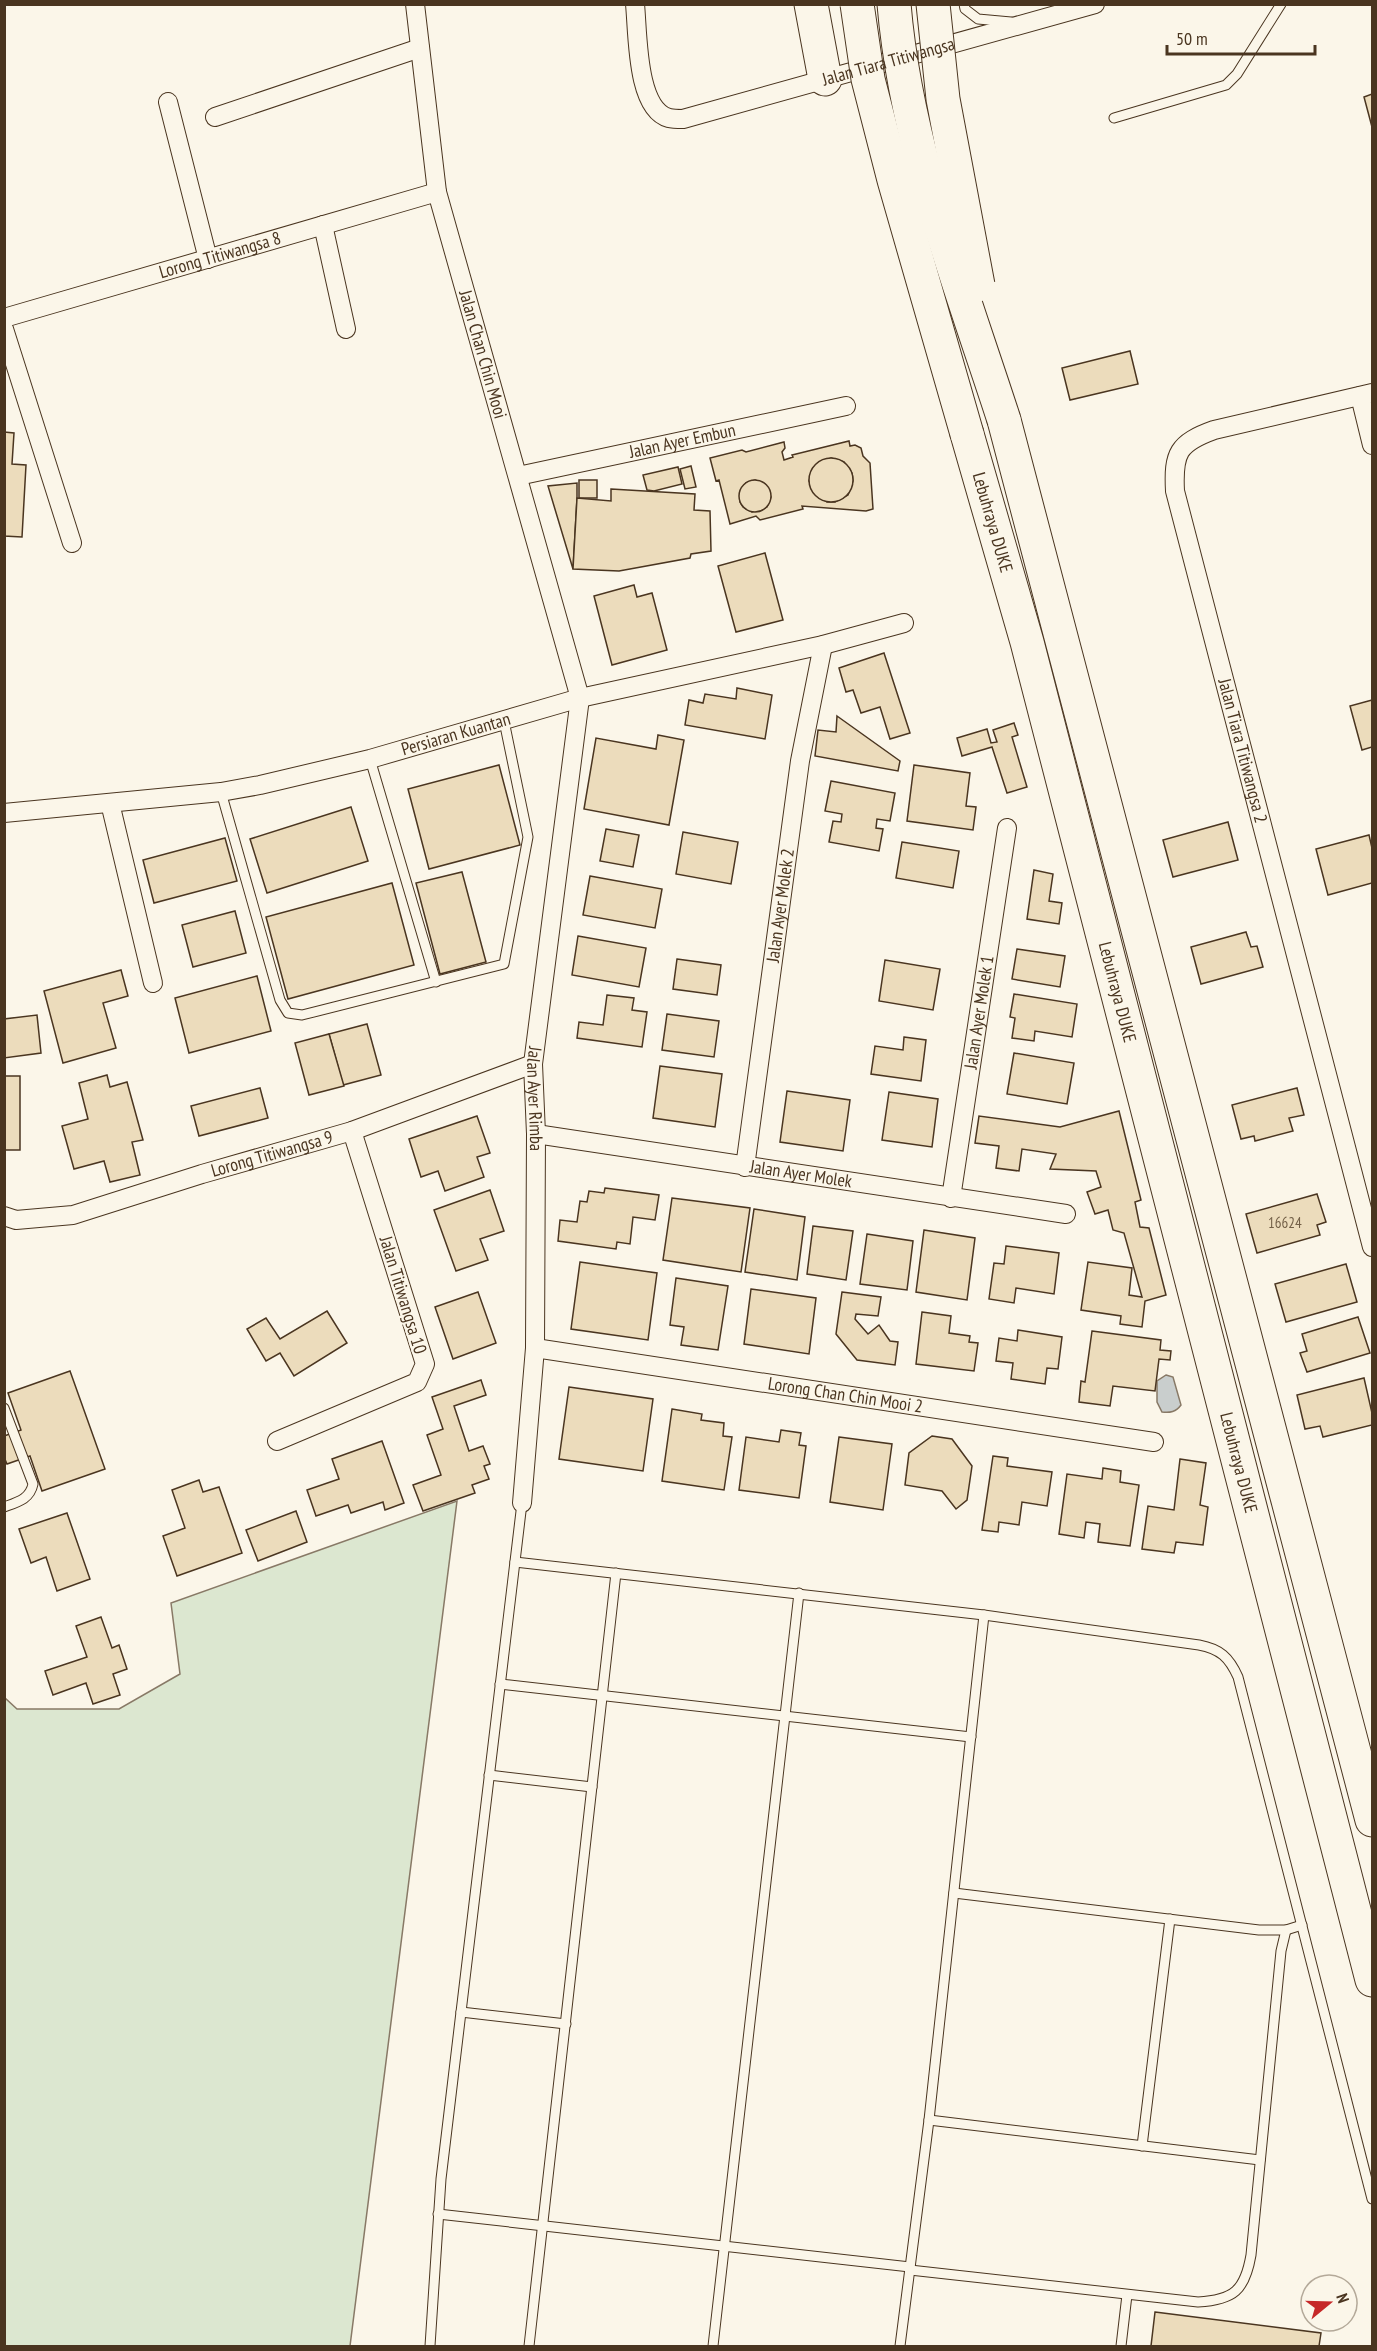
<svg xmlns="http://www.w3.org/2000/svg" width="1377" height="2351" font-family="'PT Sans Narrow',sans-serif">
<rect width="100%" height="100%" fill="#fbf6e9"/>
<polygon fill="#dce7d0" stroke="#887966" stroke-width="1.5" points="457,1501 350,2346 5,2346 5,1698 17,1709 119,1709 180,1674 171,1603"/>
<path fill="#c9cecd" stroke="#887966" stroke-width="1.5" d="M1166,1375L1173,1377L1181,1405C1176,1412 1170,1413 1162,1412L1157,1402V1381Z"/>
<g fill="#ecdcbc" stroke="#4a3520" stroke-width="1.5" fill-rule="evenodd">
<polygon points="1372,94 1372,127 1364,97"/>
<polygon points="1130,351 1138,384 1070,400 1062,368"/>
<polygon points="4,432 14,433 12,464 26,465 22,537 4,536"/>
<path d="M849,441L850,446L855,445L861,448L863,456L870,463L873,509L866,511L802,506L803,509L760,520L756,516L730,524L719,480L716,481L710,458L742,450L746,452L784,442L785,448L782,452L784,460L793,457L792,455ZM831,458L844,462L852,473L853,481L848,495L835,502H827L815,494L809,481L813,468L818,463ZM755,480L765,484L771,497L767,507L752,512L743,507L740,502V492L746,483Z"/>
<circle cx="831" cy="480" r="22"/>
<polygon points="691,466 696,487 685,489 680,469"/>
<polygon points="678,467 682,484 654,491 647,490 643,475"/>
<rect x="579" y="480" width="18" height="18"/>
<circle cx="755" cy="496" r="16"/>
<polygon points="577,483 577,498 573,569 548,486"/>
<polygon points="611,489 695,494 694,510 710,511 711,551 691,554 690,558 619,571 573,569 577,498 611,501"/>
<polygon points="765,553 783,620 736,632 718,566"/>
<polygon points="634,585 637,597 652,593 667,650 612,665 594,596"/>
<polygon points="884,653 910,733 890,739 880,707 861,713 853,690 846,692 839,668"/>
<polygon points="737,688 772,695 765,739 685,725 689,700 703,703 705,694 736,699"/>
<polygon points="1372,700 1372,747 1362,750 1350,706"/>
<polygon points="837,716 900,761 898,771 815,756 818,730 836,732"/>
<polygon points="1014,723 1018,735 1012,737 1027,787 1007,793 992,747 962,756 957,738 987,729 991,743 997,742 993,730"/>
<polygon points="658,735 684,740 669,825 584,809 596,738 656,749"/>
<polygon points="499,765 520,845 429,869 408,789"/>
<polygon points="914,765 970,773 966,806 976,807 973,830 907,821"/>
<polygon points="831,781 895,793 890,821 877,819 876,828 883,829 879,851 829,842 833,821 841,822 842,814 825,811"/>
<polygon points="351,807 368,861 267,893 250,839"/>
<polygon points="1228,822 1238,860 1173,877 1163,840"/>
<polygon points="606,829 639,835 633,867 600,861"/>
<polygon points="683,832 738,842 731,884 676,874"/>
<polygon points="1369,835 1372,848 1372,883 1328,895 1316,849"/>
<polygon points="225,838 237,881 154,903 143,860"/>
<polygon points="902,842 959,851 953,888 896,878"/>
<polygon points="1034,870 1053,874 1049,901 1062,903 1059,924 1027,919"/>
<polygon points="462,872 486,962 440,974 416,883"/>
<polygon points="590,876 662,889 655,928 583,915"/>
<polygon points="392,883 414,965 288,999 266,917"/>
<polygon points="235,911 246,953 193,967 182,925"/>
<polygon points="1246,932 1251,947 1257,946 1263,967 1201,984 1191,947"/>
<polygon points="578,936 646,948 639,987 572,975"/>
<polygon points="1017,949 1065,956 1060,987 1012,979"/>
<polygon points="677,959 721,965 717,995 673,989"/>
<polygon points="885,960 940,969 933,1010 879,1001"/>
<polygon points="121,970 128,996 103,1003 116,1048 63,1063 44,991"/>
<polygon points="257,976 271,1031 189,1053 175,998"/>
<polygon points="1014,994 1077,1004 1072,1037 1035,1031 1034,1041 1012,1038 1015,1018 1010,1017"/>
<polygon points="607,995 634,998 632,1010 647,1012 642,1047 577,1038 579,1022 603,1025"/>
<polygon points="667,1014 719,1021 714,1057 662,1050"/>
<polygon points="37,1015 41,1053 4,1058 4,1019"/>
<polygon points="367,1024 381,1075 343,1085 329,1034"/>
<polygon points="329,1034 344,1086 309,1095 295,1043"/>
<polygon points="904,1037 926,1040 921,1081 871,1074 875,1046 903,1050"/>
<polygon points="1014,1053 1074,1063 1067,1104 1007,1094"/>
<polygon points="660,1066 722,1074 715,1127 653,1118"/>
<polygon points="107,1075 110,1087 127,1082 143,1140 132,1142 140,1175 110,1182 104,1161 74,1169 62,1126 88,1119 79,1083"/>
<rect x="4" y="1076" width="16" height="74"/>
<polygon points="260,1088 268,1118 199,1136 191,1106"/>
<polygon points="1297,1088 1304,1115 1289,1118 1293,1131 1255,1141 1254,1136 1241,1139 1232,1105"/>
<polygon points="787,1091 850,1100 843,1151 780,1142"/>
<polygon points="889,1092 938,1099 932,1147 882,1140"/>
<polygon points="1119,1111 1141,1200 1135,1202 1140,1227 1149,1228 1166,1295 1145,1301 1142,1327 1120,1324 1121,1316 1081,1310 1088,1262 1132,1268 1129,1295 1142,1297 1124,1233 1113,1230 1108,1210 1095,1214 1087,1192 1101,1187 1096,1171 1050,1169 1056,1154 1022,1149 1019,1171 996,1168 999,1146 975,1143 979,1116 1060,1127"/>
<polygon points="477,1116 490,1153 477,1157 484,1177 445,1191 438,1171 421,1177 409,1139"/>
<polygon points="605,1188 659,1195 655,1220 633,1217 630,1244 617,1242 616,1249 558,1241 560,1220 577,1222 580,1201 587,1202 589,1191 604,1193"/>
<polygon points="490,1190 504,1231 480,1239 488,1260 456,1271 434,1210"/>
<polygon points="1317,1194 1326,1222 1317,1225 1320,1235 1257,1253 1246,1214"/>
<polygon points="672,1198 750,1208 741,1272 663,1260"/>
<polygon points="754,1209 805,1217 797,1280 745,1272"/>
<polygon points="813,1226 853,1231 846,1280 807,1274"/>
<polygon points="924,1230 975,1238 967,1300 916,1292"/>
<polygon points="867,1234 913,1241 907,1290 860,1284"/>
<polygon points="1006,1246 1059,1253 1054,1294 1016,1288 1014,1303 989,1299 994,1263 1004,1264"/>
<polygon points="580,1262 657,1273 648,1340 571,1329"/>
<polygon points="1346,1264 1357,1302 1286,1322 1275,1284"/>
<polygon points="676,1278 728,1286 718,1350 681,1345 684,1327 670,1325"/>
<polygon points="751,1289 816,1298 809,1354 744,1344"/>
<polygon points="478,1292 496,1343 453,1359 435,1307"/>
<polygon points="842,1292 881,1297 878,1316 856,1314 855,1319 868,1334 879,1325 890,1341 898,1342 895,1365 857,1360 836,1334"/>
<polygon points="327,1311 347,1343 294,1376 280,1353 266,1361 247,1329 266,1318 280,1339"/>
<polygon points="922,1312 951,1316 949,1333 970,1336 969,1342 978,1343 974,1371 916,1364"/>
<polygon points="1358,1317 1370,1353 1307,1372 1300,1353 1307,1351 1302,1334"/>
<polygon points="1018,1330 1062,1337 1058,1369 1047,1368 1045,1384 1011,1379 1013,1363 996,1361 999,1338 1017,1341"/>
<polygon points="1092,1331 1161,1340 1160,1350 1171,1351 1170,1360 1159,1359 1155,1391 1113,1386 1110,1406 1079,1402 1081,1381 1085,1382"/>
<polygon points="70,1371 105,1469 42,1491 30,1456 7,1464 4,1457 4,1436 21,1430 8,1393"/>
<polygon points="1364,1378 1372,1413 1372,1425 1323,1437 1320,1426 1305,1429 1297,1395"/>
<polygon points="481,1380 486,1395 454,1406 469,1451 483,1446 490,1464 484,1466 489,1479 472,1485 475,1493 423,1511 413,1485 441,1475 427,1435 443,1429 432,1397"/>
<polygon points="569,1387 653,1399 643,1471 559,1459"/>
<polygon points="672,1409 702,1414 701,1420 724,1423 723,1436 732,1437 724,1490 662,1481"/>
<polygon points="781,1430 801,1433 799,1445 806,1446 799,1498 739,1490 746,1437 779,1442"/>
<polygon points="932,1436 952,1439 972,1466 967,1500 956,1509 942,1491 905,1485 909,1453"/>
<polygon points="839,1437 892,1444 883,1510 830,1502"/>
<polygon points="382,1441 404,1503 385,1510 383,1502 351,1513 348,1505 316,1516 307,1490 339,1479 332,1459"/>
<polygon points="993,1456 1008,1458 1007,1466 1052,1472 1047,1506 1022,1502 1019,1525 999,1522 998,1532 982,1530"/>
<polygon points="1180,1459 1206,1463 1200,1505 1208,1507 1203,1545 1176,1542 1174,1553 1142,1549 1148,1506 1174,1510"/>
<polygon points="1103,1468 1121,1471 1120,1482 1139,1485 1130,1546 1098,1542 1100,1524 1086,1522 1084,1538 1059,1534 1067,1474 1102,1479"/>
<polygon points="199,1480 203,1492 219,1487 242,1553 177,1576 163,1536 185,1528 172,1490"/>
<polygon points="296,1511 307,1542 258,1561 246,1530"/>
<polygon points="67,1513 90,1579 57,1591 46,1557 31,1563 19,1529"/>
<polygon points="101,1617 112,1648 119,1645 127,1669 113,1674 120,1695 93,1704 86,1683 53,1695 45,1671 87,1657 76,1626"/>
<polygon points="1155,2312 1321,2333 1319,2346 1151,2346"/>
</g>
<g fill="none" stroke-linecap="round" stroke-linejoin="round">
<defs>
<g id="service">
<polyline points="964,4 965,9 978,19 1011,22"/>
<polyline points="1114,118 1226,85 1237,74 1281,4"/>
<polyline points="370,759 436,982"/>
<polyline points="221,792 280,1000 288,1013 302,1015 504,964 528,837 504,721"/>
<path d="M4,1408L33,1484C30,1499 18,1502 4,1507"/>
<path d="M515,1562L984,1615L1199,1645C1220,1649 1229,1657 1238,1677L1372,2199"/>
<polyline points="500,1684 971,1737"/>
<polyline points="489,1775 592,1787"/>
<polyline points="954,1893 1259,1930 1286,1930 1302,1925"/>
<polyline points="461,2012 566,2024"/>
<polyline points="929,2120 1260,2160"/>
<polyline points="1142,2146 1170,1919"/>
<polyline points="438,2214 910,2267"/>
<path d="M910,2270L1198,2302C1234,2300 1245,2290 1251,2255L1281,1951L1286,1930"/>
<polyline points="430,2346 441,2179 522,1503"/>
<polyline points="529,2346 616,1573"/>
<polyline points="713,2346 799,1593"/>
<polyline points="900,2346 929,2120 984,1615"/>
<polyline points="1121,2346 1127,2295"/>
</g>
<g id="minor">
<path id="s1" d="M415,4L437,192L580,698L533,1064L536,1134L535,1348L522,1503"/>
<path id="s2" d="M635,4C638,33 636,109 669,118C673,119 679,119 683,119L1095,4"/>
<polyline points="168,102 208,259"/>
<polyline points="215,117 420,48"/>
<polyline points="323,225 346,329"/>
<path id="s3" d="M4,318L437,192"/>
<polyline points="4,329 72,543"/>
<path id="s4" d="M1372,393L1214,430C1178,443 1173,453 1175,491L1372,1247"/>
<polyline points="1360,396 1372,445"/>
<path id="s5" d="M518,476L846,406"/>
<polyline points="110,803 153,983"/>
<path id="s6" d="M4,813L221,792L260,785L370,759L580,698L823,645L904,623"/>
<path id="s7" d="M536,1134L1066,1214"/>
<path id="s8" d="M745,1167L800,761L823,645"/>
<path id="s9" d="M951,1198L1007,828"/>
<path id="s10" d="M4,1216L16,1220L73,1215L202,1174L352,1131L533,1064"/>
<path id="s11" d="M535,1348L1154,1442"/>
<polyline points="277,1441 417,1382 425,1364 352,1131"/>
</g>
<g id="motorway">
<polyline points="811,4 825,79"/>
<polyline points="1004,420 1372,1820"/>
<path id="s12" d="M967,434L1027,642L1372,1980"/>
</g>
</defs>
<use href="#service" stroke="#4a3520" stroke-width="11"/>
<use href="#minor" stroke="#4a3520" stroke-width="20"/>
<use href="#motorway" stroke="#4a3520" stroke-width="35"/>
<use href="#service" stroke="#fbf6e9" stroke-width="9"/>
<use href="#minor" stroke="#fbf6e9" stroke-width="18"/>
<use href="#motorway" stroke="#fbf6e9" stroke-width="33"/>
<defs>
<g id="motorway-bridge">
<polyline points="857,4 868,79 894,180 967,434"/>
<path d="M894,4C906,147 960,284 1004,420"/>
<polyline points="933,4 943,99 978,285"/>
</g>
</defs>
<use href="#motorway-bridge" stroke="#4a3520" stroke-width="35" stroke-linecap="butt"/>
<use href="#motorway-bridge" stroke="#fbf6e9" stroke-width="33"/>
</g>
<g text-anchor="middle" stroke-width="4.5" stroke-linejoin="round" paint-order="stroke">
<g font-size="15" fill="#725f47">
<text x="1285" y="1228">16624</text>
</g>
<g font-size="18" fill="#4a3520" stroke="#fbf6e9">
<text dy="6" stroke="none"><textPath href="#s2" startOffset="352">Jalan Tiara Titiwangsa</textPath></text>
<text dy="6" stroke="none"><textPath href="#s3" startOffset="225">Lorong Titiwangsa 8</textPath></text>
<text dy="6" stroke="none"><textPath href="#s1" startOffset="358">Jalan Chan Chin Mooi</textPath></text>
<text dy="6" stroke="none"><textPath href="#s5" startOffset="168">Jalan Ayer Embun</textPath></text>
<text dy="6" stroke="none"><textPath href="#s12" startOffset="92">Lebuhraya DUKE</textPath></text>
<text dy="6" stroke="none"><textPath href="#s6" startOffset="460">Persiaran Kuantan</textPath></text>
<text dy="6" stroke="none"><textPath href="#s4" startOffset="512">Jalan Tiara Titiwangsa 2</textPath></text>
<text dy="6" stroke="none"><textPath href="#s8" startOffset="264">Jalan Ayer Molek 2</textPath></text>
<text dy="6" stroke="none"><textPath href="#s12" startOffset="578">Lebuhraya DUKE</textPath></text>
<text dy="6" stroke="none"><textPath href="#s9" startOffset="188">Jalan Ayer Molek 1</textPath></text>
<text dy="6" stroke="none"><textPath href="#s1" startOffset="1119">Jalan Ayer Rimba</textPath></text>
<text dy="6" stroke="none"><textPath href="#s10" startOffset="278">Lorong Titiwangsa 9</textPath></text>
<text dy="6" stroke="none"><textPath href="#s7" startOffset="268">Jalan Ayer Molek</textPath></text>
<text transform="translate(403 1295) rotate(73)" y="6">Jalan Titiwangsa 10</text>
<text dy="6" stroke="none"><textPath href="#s11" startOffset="314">Lorong Chan Chin Mooi 2</textPath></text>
<text dy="6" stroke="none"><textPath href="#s12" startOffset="1064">Lebuhraya DUKE</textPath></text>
</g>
</g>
<rect width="1377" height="2351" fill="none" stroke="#4a3520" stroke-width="12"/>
<g transform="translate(1329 2303) rotate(71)"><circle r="28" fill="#fbf6e9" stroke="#b4a999" stroke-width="1.5"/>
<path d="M0-4.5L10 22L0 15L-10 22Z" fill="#c62828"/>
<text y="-9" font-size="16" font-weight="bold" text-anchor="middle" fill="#4a3520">N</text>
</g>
<path d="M1167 45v9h148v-9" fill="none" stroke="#4a3520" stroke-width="3"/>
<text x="1176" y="45" font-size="18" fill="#4a3520" stroke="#fbf6e9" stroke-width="4.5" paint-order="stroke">50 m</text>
</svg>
